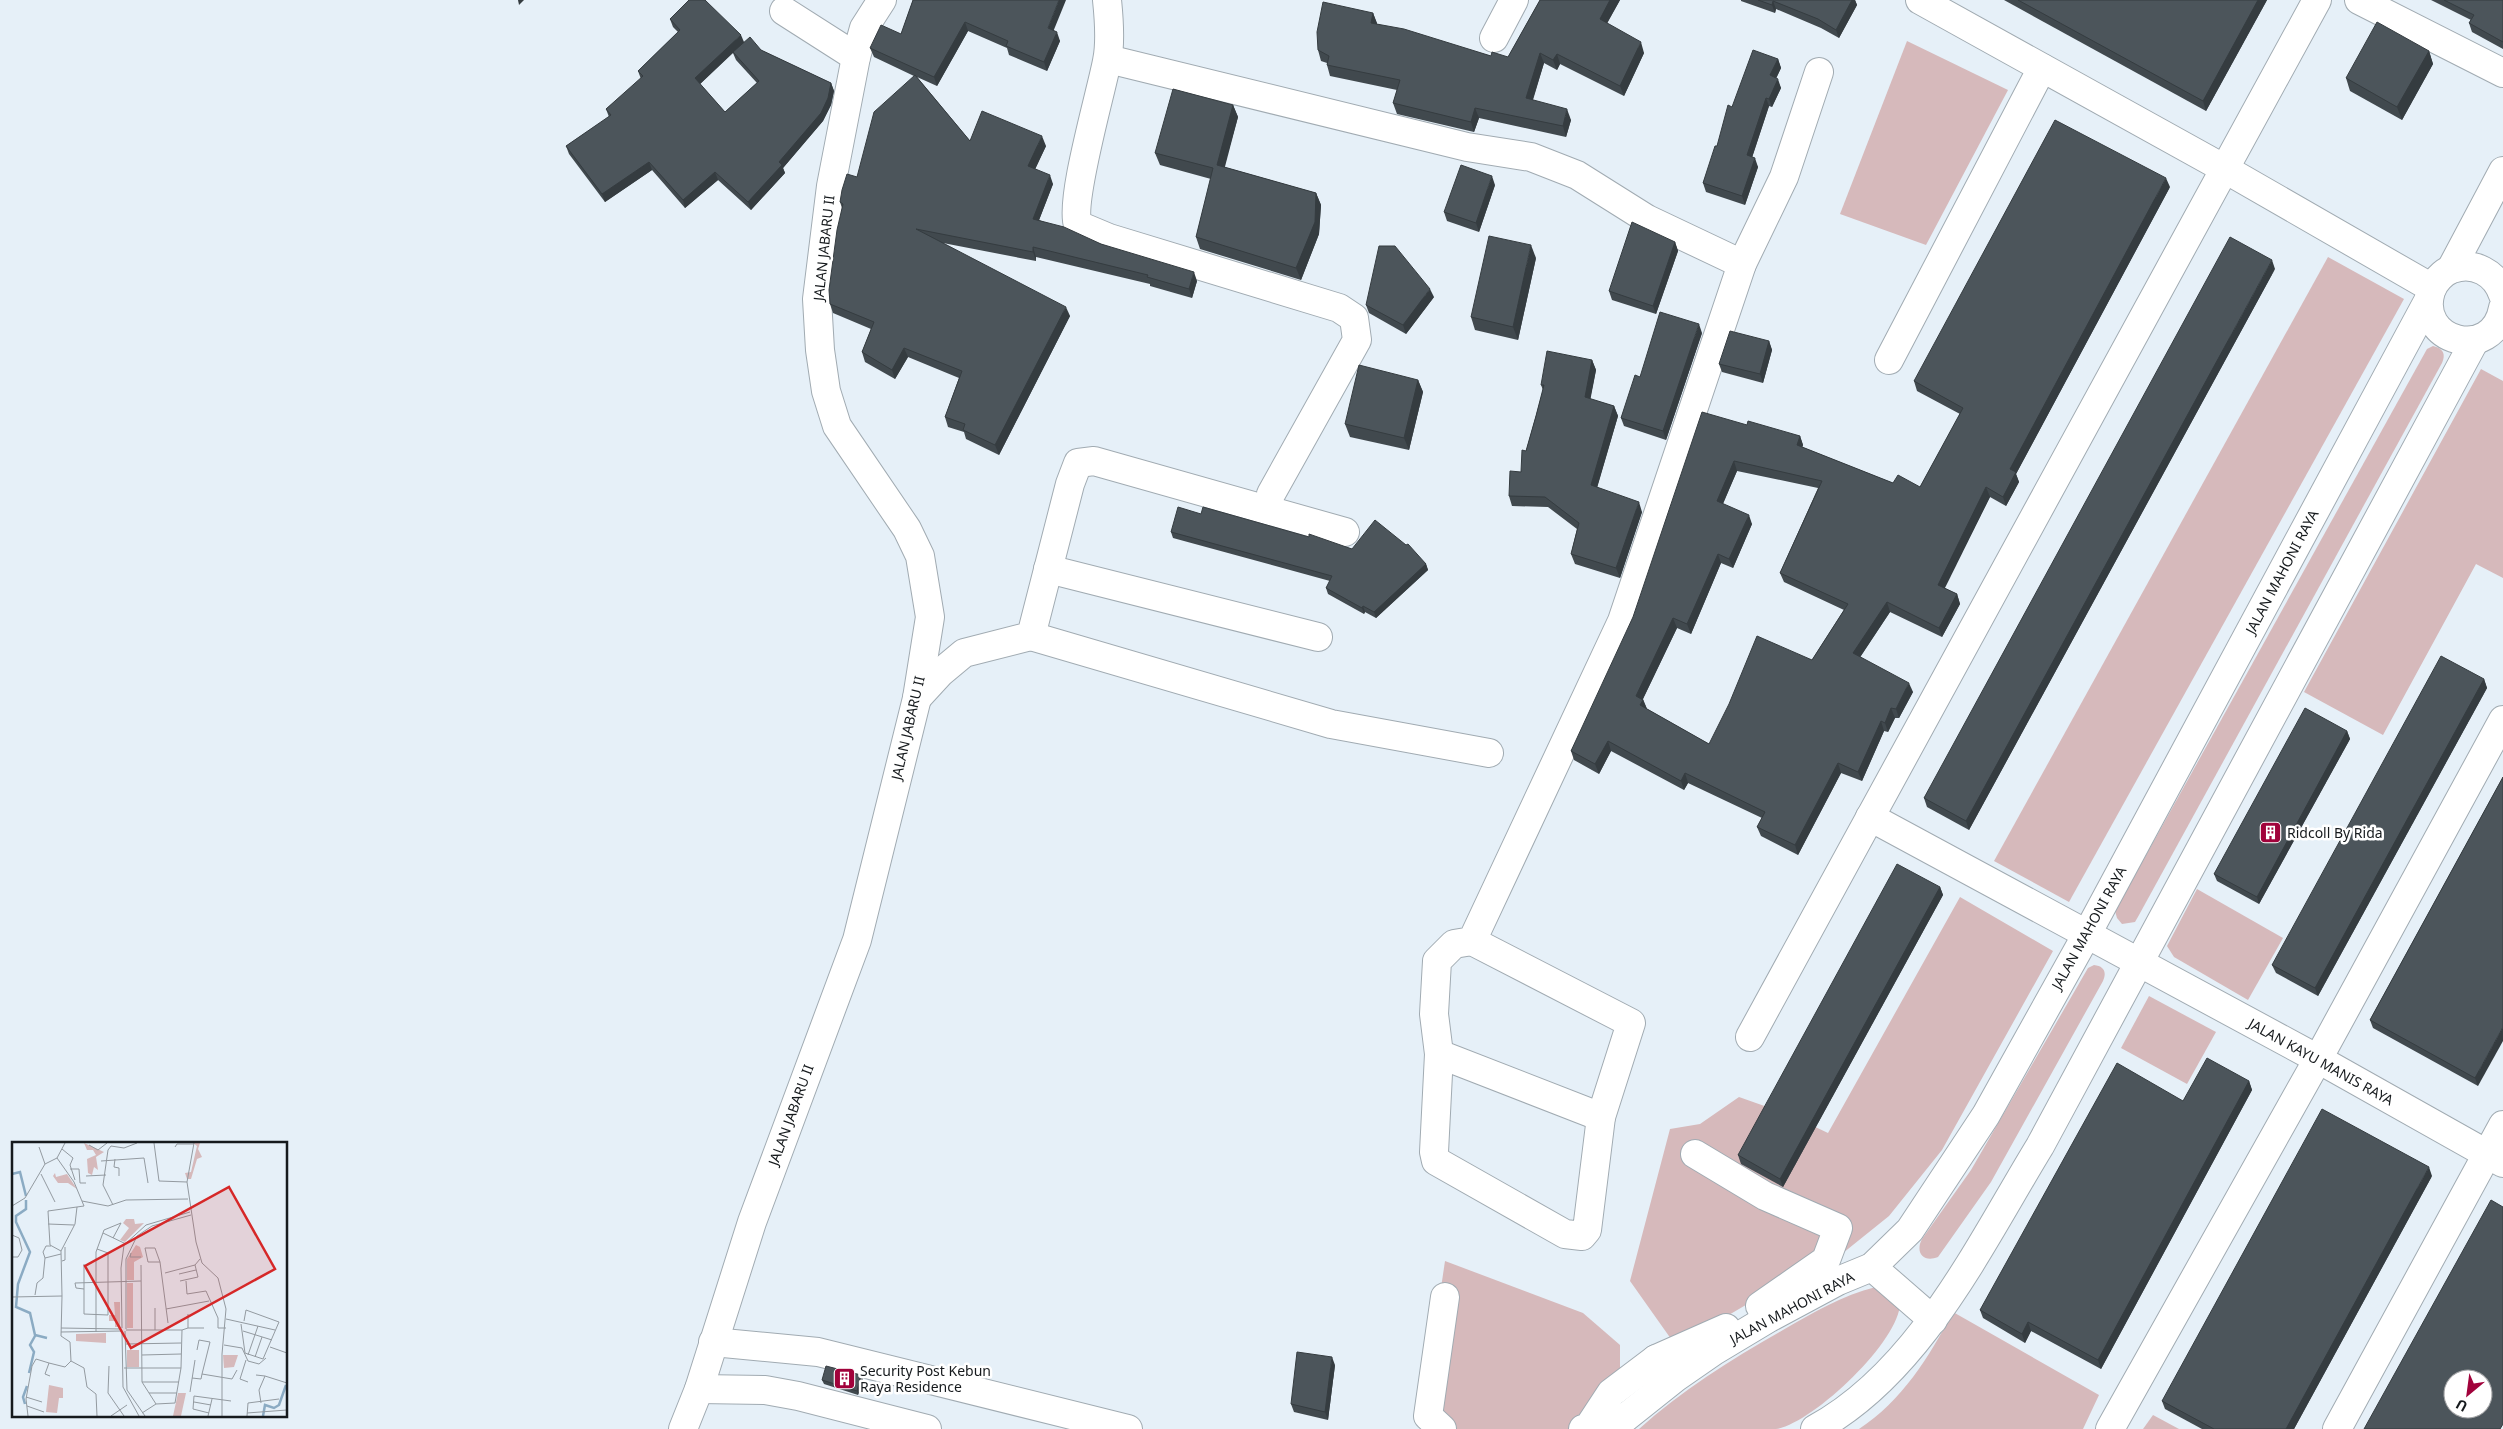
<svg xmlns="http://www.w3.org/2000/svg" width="2503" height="1429" font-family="'Noto Sans',sans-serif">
<rect width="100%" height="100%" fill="#e6f0f8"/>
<g fill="#d6b9bb">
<polygon points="1907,41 2008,90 1926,245 1840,214"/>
<polygon points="2328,257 2404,299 2069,902 1994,861"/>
<path d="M2433,346C2443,348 2446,354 2442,363L2139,915L2135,922L2122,924L2117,918L2115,911L2427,349Z"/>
<polygon points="2481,369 2503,381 2503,578 2476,564 2383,735 2304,692"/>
<polygon points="2197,889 2283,938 2248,1000 2174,957 2167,946"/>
<polygon points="1960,897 2053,951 1942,1150 1889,1216 1838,1257 1773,1289 1676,1346 1630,1281 1670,1129 1700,1124 1739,1097 1790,1115 1828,1133"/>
<path d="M2094,965C2104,966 2107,972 2103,981L1991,1182L1938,1257C1923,1263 1915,1252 1922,1239L1971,1170L2088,968Z"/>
<polygon points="2149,996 2216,1032 2187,1084 2121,1048"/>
<polygon points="1445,1261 1583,1313 1620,1345 1620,1386 1577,1429 1420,1429"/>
<path d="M1876,1287L1900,1303C1900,1341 1812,1424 1776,1429C1763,1429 1748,1429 1734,1429C1702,1429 1671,1429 1639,1429C1682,1390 1732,1359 1783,1330C1813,1313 1842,1295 1876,1287Z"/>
<path d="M1953,1312L2099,1395L2083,1429H1859C1902,1401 1929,1357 1953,1312Z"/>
<polygon points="2153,1415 2179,1429 2143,1429"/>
</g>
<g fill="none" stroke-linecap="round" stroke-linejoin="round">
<defs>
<g id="street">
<path d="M1107,0C1109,19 1111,42 1107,61C1101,93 1069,202 1078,225L1109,238L1339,308L1354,318L1357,340L1271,494"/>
<polyline points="1920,0 2225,169 2432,288"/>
<polyline points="2359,0 2503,73"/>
<polyline points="784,11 856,57"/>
<polyline points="1494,38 1514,0"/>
<polyline points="1108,59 1467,147 1531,157 1577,175 1647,219 1742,264"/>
<polyline points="2451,269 2503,171"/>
<path d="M2503,295C2496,273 2474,261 2452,269C2443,272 2434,282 2431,291C2415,342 2493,363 2503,308"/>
<polyline points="1889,360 2042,68"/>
<polyline points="1048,569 1318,637"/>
<polyline points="1031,636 1331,724 1489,753"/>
<polyline points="917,698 940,673 964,653 1031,636 1070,484 1078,463 1094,461 1345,532"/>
<polyline points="1870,817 2318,1059 2503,1163"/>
<polyline points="1472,941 1454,944 1437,961 1434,1014 1439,1054 1434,1152 1436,1161 1565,1234 1582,1236 1587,1230 1601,1117 1631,1023 1472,941 1622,621 1742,264 1784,177 1819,72"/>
<polyline points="1750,1037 2317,0"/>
<polyline points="1439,1054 1601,1117"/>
<polyline points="1695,1154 1765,1196 1838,1228 1826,1260 1760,1306"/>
<polyline points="1872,1267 1933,1320"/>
<polyline points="713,1342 818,1352 1128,1429"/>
<polyline points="1656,1359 1726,1328"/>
<polyline points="699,1389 765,1390 798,1396 927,1429"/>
<polyline points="683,1429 699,1389 752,1222 857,940 917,698 930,617 920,556 907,529 837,426 826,391 820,350 817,299 831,186 856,57 864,28 882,0"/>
<polyline points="1442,1429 1428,1416 1445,1297"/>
<polyline points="1583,1429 1588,1428 1611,1393 1656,1359 1669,1371"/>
<polyline points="1611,1429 1675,1378 1714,1351 1769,1318 1838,1281 1872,1267 1910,1230 1986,1115 2087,934 2428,301"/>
<path d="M1815,1429C1920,1372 1980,1244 2040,1146L2475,340"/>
<polyline points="2110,1429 2318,1059 2503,720"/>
<polyline points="2337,1429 2503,1125"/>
</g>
</defs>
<use href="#street" stroke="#a1abb2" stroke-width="30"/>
<use href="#street" stroke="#fff" stroke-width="28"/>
</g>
<g fill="#41494e" fill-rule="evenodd">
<polygon points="913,0 1053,31 1060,41 1047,71 1009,55 1007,48 968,31 937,86 917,77 970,141 1046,146 1035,169 1053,184 1039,220 1197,281 1192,298 1150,286 1150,284 1036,257 1036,261 943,243 1070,316 999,455 966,439 964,432 948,427 945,417 959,378 908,357 895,379 865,362 862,352 871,329 833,313 830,304 842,208 840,202 857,177 914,76 874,57 870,48 901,34"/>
<polygon points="1540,0 1620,0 1607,23 1644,53 1624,96 1560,64 1557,70 1544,63 1533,100 1571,120 1566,137 1479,118 1474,132 1397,114 1393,103 1397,90 1330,76 1327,65 1327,63 1321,61 1318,50 1373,13 1377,24 1491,56 1508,57"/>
<polygon points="1741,0 1855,0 1857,5 1839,38 1821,28 1776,9 1775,13 1741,1"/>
<polygon points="2004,0 2267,0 2206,111"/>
<polygon points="2431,0 2503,0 2503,49 2472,32 2469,23 2471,20"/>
<path d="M670,19L744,42L761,50L831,83L834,91L831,105L823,121L783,168L785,173L751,210L718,180L685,208L652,170L605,202L569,154L566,146L609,117L606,109L641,79L638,71L678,32L673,27ZM733,53L736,60L757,83L725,112L700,84Z"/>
<polygon points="2429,51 2433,64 2402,120 2350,91 2346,78"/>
<polygon points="1778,59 1781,68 1776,78 1781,88 1772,107 1769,106 1752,157 1758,167 1745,205 1706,192 1703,183 1732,107"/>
<polygon points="1233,105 1238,117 1224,167 1316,193 1321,205 1319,234 1301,280 1200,249 1196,237 1211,179 1160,165 1155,153"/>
<polygon points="1495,185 1479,232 1447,221 1444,212"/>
<path d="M2170,187L2016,474L2019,482L2006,506L1990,497L1944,588L1957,594L1960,604L1942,637L1890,612L1860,657L1913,692L1899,718H1895L1888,732L1884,731L1862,781L1841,773L1798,855L1761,836L1757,827L1762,818L1688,783L1684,790L1611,751L1599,774L1574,760L1571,751L1747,425L1800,436L1803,445L1802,447L1893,483L1920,487L1960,414L1917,391L1914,381ZM1737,471L1818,488L1780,573L1784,582L1844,610L1812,660L1709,744L1647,709L1643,699L1677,628L1691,634L1721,563L1733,568L1752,524L1723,504Z"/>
<polygon points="1675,242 1678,251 1656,314 1612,300 1609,291"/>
<polygon points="1536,258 1518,340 1475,330 1471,317"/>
<polygon points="2275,269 1969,830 1927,807 1924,798"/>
<polygon points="1434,297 1406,334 1369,313 1366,305"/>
<polygon points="1702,333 1666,440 1624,426 1621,418 1640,377"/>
<polygon points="1769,341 1772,350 1763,383 1722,372 1719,364"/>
<polygon points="1592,360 1596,370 1590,399 1614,406 1618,416 1597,487 1642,512 1620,578 1575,564 1571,554 1577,529 1548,507 1512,506 1509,496 1521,472 1526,451 1543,390 1541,385"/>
<polygon points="1418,380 1423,392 1409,450 1350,437 1345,424"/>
<polygon points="1201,514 1352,549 1426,564 1428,570 1376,618 1365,612 1364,614 1328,594 1326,588 1330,581 1173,538 1171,532"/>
<polygon points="2484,679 2487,688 2318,996 2276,973 2272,965"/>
<polygon points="2347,731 2350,739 2259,904 2217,881 2214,874"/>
<polygon points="2503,777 2478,1086 2373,1028 2370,1020"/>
<polygon points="1940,887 1943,895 1783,1187 1741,1164 1738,1155"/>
<polygon points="2249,1081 2252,1090 2101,1369 2031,1331 2025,1343 1983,1318 1980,1310 2183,1101"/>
<polygon points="2432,1176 2294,1429 2202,1429 2165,1409 2162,1401"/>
<polygon points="1335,1365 1328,1420 1294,1412 1291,1404"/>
<polygon points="863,1379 858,1395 824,1384 822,1380"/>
</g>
<g fill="#353c40">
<polygon points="518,0 524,0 519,5"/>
<polygon points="1059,0 1066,0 1051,37 1048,28"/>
<polygon points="1610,0 1620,0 1604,29 1600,19"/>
<polygon points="1852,0 1855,0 1857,5 1839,38 1836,30"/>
<polygon points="2258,0 2267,0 2206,111 2203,101"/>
<polygon points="1773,1 1776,9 1775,13 1772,5"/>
<polygon points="1373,13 1377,23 1375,34 1371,23"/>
<polygon points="965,22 968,31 937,86 934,77"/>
<polygon points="1057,32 1060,41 1047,71 1044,62"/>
<polygon points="741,35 744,42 698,86 695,78"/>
<polygon points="1641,42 1644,53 1624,96 1620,86"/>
<polygon points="2429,51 2433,64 2402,120 2397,107"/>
<polygon points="1540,53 1544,63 1530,108 1526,98"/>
<polygon points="1557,54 1560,64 1557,70 1553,60"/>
<polygon points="1778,59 1781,68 1774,83 1770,75"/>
<polygon points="1778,79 1781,88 1772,107 1769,99"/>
<polygon points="831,83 834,91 831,105 823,121 783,168 785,173 751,210 748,202 779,162"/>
<polygon points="1766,98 1769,106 1750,164 1747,155"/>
<polygon points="1233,105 1238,117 1222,178 1217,165"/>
<polygon points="1475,108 1479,118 1474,132 1471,122"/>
<polygon points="1567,109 1571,120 1566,137 1563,126"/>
<polygon points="1042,136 1046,146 1032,176 1028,166"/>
<polygon points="1755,158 1758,167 1745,205 1742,196"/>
<polygon points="649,162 652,170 605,202 602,194"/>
<polygon points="715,172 718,180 685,208 683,200"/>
<polygon points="1050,175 1053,184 1036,228 1033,219"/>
<polygon points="1492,176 1495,185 1479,232 1476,223"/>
<polygon points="2166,178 2170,187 2016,474 2019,482 2006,506 2003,497 2010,469"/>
<polygon points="1316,193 1321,205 1319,234 1301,280 1296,268"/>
<polygon points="1675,242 1678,251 1656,314 1653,306"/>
<polygon points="1531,245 1536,258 1518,340 1513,327"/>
<polygon points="1033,247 1036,257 1036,261 1033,252"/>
<polygon points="2272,260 2275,269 1969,830 1966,821"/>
<polygon points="1194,272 1197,281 1192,298 1189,289"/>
<polygon points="1430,289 1434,297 1406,334 1403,325"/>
<polygon points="1066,307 1070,316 999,455 995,445"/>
<polygon points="1699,324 1702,333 1666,440 1663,431"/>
<polygon points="1769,341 1772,350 1763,383 1760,374"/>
<polygon points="904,348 908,357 895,379 892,370"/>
<polygon points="1592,360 1596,370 1589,407 1585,397"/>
<polygon points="1418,380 1423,392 1409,450 1404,438"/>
<polygon points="1614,406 1618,416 1595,495 1591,485"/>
<polygon points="1800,436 1803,445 1800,454 1797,445"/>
<polygon points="1734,461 1737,471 1720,510 1717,501"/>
<polygon points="1986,487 1990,497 1942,594 1938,585"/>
<polygon points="1639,502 1642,512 1620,578 1616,568"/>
<polygon points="1749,515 1752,524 1733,568 1729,559"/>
<polygon points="1718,554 1721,563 1691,634 1687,624"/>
<polygon points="1426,564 1428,570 1376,618 1374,612"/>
<polygon points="1957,594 1960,604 1942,637 1939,628"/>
<polygon points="1887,602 1890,612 1857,662 1853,653"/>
<polygon points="1363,606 1365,612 1364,614 1362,608"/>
<polygon points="1673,618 1677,628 1640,705 1636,696"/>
<polygon points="2484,679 2487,688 2318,996 2315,988"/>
<polygon points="1909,683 1913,692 1899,718 1896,709"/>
<polygon points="1643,700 1647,709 1640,705"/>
<polygon points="1891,708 1895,718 1888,732 1885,723"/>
<polygon points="1881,721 1884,731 1862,781 1858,772"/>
<polygon points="2347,731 2350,739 2259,904 2257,897"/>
<polygon points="1608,741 1611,751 1599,774 1595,764"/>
<polygon points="1838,763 1841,773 1798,855 1795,845"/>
<polygon points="1685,773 1688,783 1684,790 1681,781"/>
<polygon points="1940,887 1943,895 1783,1187 1780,1179"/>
<polygon points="2503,1027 2503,1041 2478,1086 2475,1078"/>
<polygon points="2249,1081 2252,1090 2101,1369 2098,1360"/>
<polygon points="2429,1167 2432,1176 2294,1429 2286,1429"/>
<polygon points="2028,1322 2031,1331 2025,1343 2022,1334"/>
<polygon points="1332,1357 1335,1365 1328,1420 1325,1412"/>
<polygon points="861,1375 863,1379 858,1395 857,1391"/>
</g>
<g fill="#4c555b" stroke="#353c40" fill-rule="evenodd">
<polygon points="689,0 705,0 741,35 695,78 725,112 759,81 733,52 750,37 761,50 831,83 828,98 821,113 779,162 782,165 748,202 715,172 683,200 649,162 602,194 566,146 611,115 606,109 643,76 638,71 680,30 670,19"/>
<polygon points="913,0 1059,0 1048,28 1057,32 1044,62 1006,46 1008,41 965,22 934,77 870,48 881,25 901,34"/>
<polygon points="1540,0 1610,0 1600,19 1641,42 1620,86 1557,54 1553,60 1540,53 1526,98 1567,109 1563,126 1475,108 1471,122 1393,103 1400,80 1327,65 1329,56 1318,50 1317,32 1323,2 1373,13 1371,23 1404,29 1491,56 1492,52 1508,57"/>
<polygon points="1758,0 1852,0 1836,30 1818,19 1773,1 1772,5"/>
<polygon points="2018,0 2258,0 2203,101"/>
<polygon points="2444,0 2503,0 2503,42 2469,23 2474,15"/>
<polygon points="2377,22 2429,51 2397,107 2346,78"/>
<polygon points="1753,50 1778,59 1770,75 1778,79 1769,99 1766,98 1747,155 1755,158 1742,196 1703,183 1715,146 1717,146 1728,105 1732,107"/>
<polygon points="915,75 970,141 982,111 1042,136 1028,166 1050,175 1033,219 1064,227 1101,244 1194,272 1189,289 1147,277 1148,275 1033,247 1033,252 916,229 1066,307 995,445 963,430 965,424 945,417 962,371 904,348 892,370 862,352 874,322 830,304 829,290 837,230 843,204 840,202 842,190 847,174 857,177 874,112"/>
<polygon points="1173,89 1233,105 1217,165 1316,193 1315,222 1296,268 1196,237 1213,168 1155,153"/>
<path d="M2055,120L2166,178L2010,469L2016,472L2003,497L1986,487L1938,585L1957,594L1939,628L1887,602L1853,653L1909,683L1896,709L1891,708L1885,723L1881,721L1858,772L1838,763L1795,845L1757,827L1765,812L1685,773L1681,781L1608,741L1595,764L1571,751L1633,617L1702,412L1747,425L1748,421L1800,436L1797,445L1893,483L1898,475L1920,487L1963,408L1914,381ZM1734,461L1822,481L1780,573L1848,604L1812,660L1757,636L1729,704L1709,744L1640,705L1643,700L1636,696L1673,618L1687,624L1718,554L1729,559L1749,515L1717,501Z"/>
<polygon points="1461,165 1492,176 1476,223 1444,212"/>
<polygon points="1632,222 1675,242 1653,306 1609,291"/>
<polygon points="1489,236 1531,245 1513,327 1471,317"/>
<polygon points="2230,237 2272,260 1966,821 1924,798"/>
<polygon points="1379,246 1395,246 1430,289 1403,325 1366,305"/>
<polygon points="1660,312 1699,324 1663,431 1621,418 1635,375 1640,377"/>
<polygon points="1730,331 1769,341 1760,374 1719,364"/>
<polygon points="1547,351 1592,360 1585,397 1614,406 1591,485 1639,502 1616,568 1571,554 1579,523 1545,497 1509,496 1510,471 1521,472 1522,450 1526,451 1536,416 1544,385 1541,385"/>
<polygon points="1359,365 1418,380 1404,438 1345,424"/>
<polygon points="1178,507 1201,514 1203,507 1309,537 1309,534 1352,549 1375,520 1406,545 1408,544 1426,564 1374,612 1363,606 1362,608 1326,588 1332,576 1171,532"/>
<polygon points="2441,656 2484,679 2315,988 2272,965"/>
<polygon points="2305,708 2347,731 2257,897 2214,874"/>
<polygon points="2503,777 2503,1027 2475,1078 2370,1020"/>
<polygon points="1897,864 1940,887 1780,1179 1738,1155"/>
<polygon points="2207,1058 2249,1081 2098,1360 2028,1322 2022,1334 1980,1310 2117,1063 2183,1101"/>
<polygon points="2322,1109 2429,1167 2286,1429 2214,1429 2162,1401"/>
<path d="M2491,1200L2503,1207V1424L2500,1429H2364ZM2453,1379H2483V1409H2453Z"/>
<polygon points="1297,1352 1332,1357 1325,1412 1291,1404"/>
<polygon points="826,1366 861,1375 857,1391 822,1380"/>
</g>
<defs>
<symbol id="building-square" viewBox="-11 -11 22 22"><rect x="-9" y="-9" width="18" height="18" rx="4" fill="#a1023b" stroke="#fff"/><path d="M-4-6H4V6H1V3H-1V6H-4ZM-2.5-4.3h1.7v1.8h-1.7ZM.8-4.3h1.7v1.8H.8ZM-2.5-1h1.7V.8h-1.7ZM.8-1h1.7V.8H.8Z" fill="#fff"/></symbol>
</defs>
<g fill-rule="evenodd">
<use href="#building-square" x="2258" y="820" width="25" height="25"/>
<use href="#building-square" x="832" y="1366" width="25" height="25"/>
</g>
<g text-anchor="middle" stroke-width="5" stroke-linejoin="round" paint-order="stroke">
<g font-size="14" fill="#161a1d" stroke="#fff">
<text transform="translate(824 248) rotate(-84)" y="5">JALAN JABARU II</text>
<text transform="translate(2282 572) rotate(-62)" y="5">JALAN MAHONI RAYA</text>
<text transform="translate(908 728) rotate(-77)" y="5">JALAN JABARU II</text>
<text transform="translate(2089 928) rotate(-61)" y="5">JALAN MAHONI RAYA</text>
<text transform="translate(2321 1062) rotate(29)" y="5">JALAN KAYU MANIS RAYA</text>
<text transform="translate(791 1115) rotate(-70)" y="5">JALAN JABARU II</text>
<text transform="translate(1792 1308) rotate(-28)" y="5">JALAN MAHONI RAYA</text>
</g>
<g font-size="14" fill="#161a1d" stroke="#fff" text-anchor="start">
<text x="2287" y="838">Ridcoll By Rida</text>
<text x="860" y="1376">Security Post Kebun<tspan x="860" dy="16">Raya Residence</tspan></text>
</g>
</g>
<g transform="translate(12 1142)">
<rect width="275" height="275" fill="#e6f0f8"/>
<path d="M72,1L92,10L84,15L86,28L82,25L80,33L76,31L75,17L84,13L81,8H75ZM181,1H188L186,7L190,15L185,17L179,37H175L173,31L179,30L185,4ZM43,31L44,35L55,32L65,47L56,41H46L41,34ZM114,77H122L123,82L132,81L113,100L108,98L117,86L111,81ZM124,103L128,105L131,115L122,120V138H115V117ZM115,141H121V186H115ZM102,160H108V185H103V179H97V173H103ZM94,191V201L64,199V192ZM115,208H127V225H115ZM211,213H226L222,225L212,226ZM37,243L51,246V256H47L45,271L34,270ZM166,251H174L169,274H161Z" fill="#d6b9bb"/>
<path fill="none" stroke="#8babc3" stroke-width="2.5" d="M0,32L8,30L14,54M14,58V67L4,74V80L18,110L6,142L4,165L18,171L23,193L35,196M17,231L22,210L18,203L23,194M13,262L11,255L15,244M251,274L253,263L262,266L267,263L274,243"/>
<path fill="none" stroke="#939aa0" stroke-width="1" d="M142,1L147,39L175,40M182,1L175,40L184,100L190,121L206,136L214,167L210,212V274M77,3L86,8L95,1M27,5L33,22M163,5L165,2H182M50,7L61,16L58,23L63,38M45,16L62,40L72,64L36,69L38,103L49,109M103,17L102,25L107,26V34M89,19L132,16L136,41M58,27H67L68,41H74M29,32L43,60M74,34L94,33M70,59L96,64L114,58L176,57M101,63L91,43L96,8L99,4L112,6L125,1M0,64L13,56L33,22L45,16L53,1M36,82L62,83M91,91L114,102M0,93L7,96L10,108L6,115H0M39,104H34L31,110L33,116L49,112M119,111L118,115H129M50,119L53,118V105M148,120L143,106H133L136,120H148L156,181M72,122V172L96,173V111L85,107M129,123L130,240L144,262M153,131L183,123M167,132L184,128M168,139L186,135L183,123L188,117M174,139L175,152L194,149L206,176V186H214M72,147L64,146L63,141L129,139M23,153L25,141L31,136L33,116M50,154L49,109L63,82L65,65M0,155L50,154L49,194L58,200L59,219L72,226L75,245L84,252L85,274M143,166V188M154,167L197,159M214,177L263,188M229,182L233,211L251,217L267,180L234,168L232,179M49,186L109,187M110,186L109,126L112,103L134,83L178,70M176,186H192M114,187V117L125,94L140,84L179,73M114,188H170L176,186V172M113,189L115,248L133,274M231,189L260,198M49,190L109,189M84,190V110L92,88L109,81L101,96M110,190L111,245L127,274M114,202L169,201M212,203L230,206L236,219L247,222L254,216M258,205L275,211M185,208L187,198L198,200L190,232M130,213L169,212M236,213L246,184M243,215L250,195M234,218L228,237L236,240M97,224L96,251L112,274M112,226H169M244,233L253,234L247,248L249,261M38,234L33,232L37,221L53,225L59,219M253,234L275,241M180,236L189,237L190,232L220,237L225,228M130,240H167M178,250L183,218M137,251H165M14,255L30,260M182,260L199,263M15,264L32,270M130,271L144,262L163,261L169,226L170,188M197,271L181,267L182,254L219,259M235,271L275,268M16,274L14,257L20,224L24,217L37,221M99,274L115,263M196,274L200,257M235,274L236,261L267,257"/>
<path fill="#d62828" fill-opacity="0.15" stroke="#d62828" stroke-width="2.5" d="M217,45L263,127L119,206L73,124Z"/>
<rect width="275" height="275" fill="none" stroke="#161a1d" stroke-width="2.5"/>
</g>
<g transform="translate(2468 1394) rotate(209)"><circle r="24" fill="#ffffff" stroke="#a2a3a5"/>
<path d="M0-4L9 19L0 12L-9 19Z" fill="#a1023b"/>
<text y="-8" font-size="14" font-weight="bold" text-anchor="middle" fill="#161a1d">U</text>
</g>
</svg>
